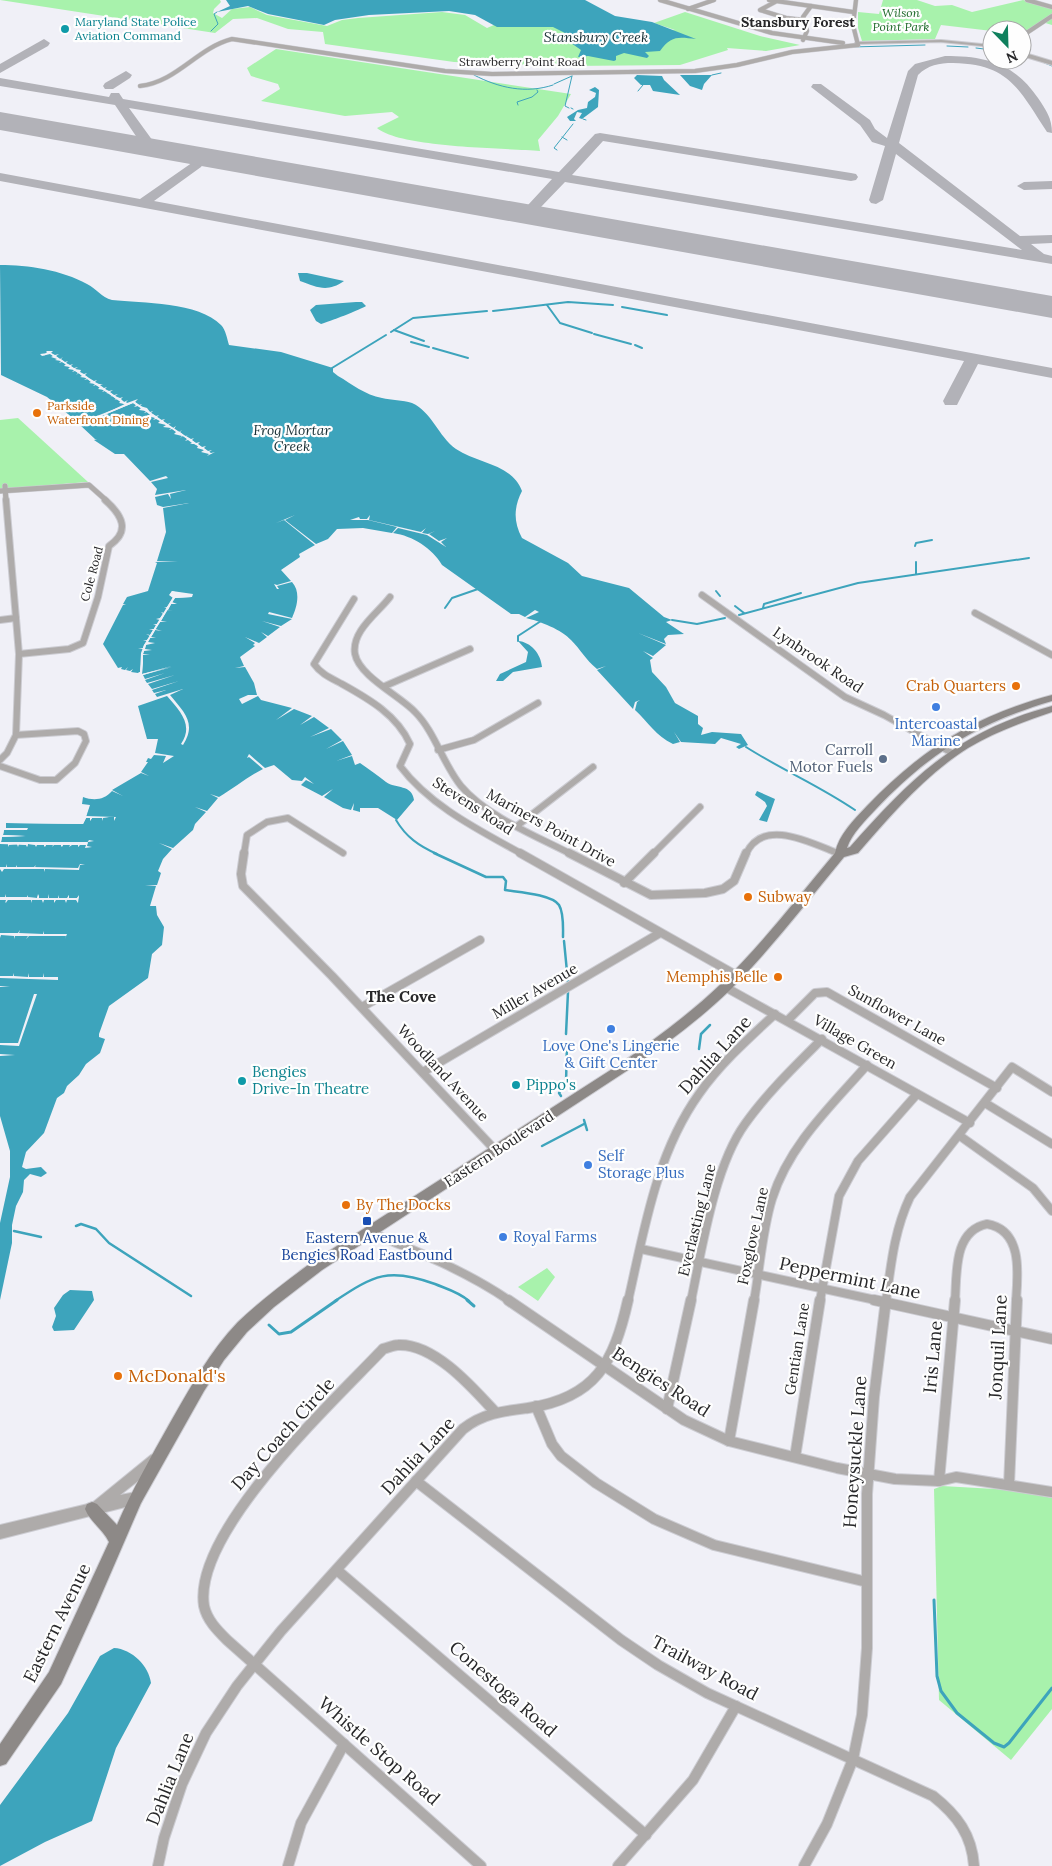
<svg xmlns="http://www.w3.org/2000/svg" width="1052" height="1866" font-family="Lora,serif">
<rect width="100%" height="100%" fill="#f0f0f7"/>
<g fill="#a8f2ac">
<polygon points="0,0 220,0 221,2 214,9 213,13 222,18 232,9 250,7 267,15 327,26 342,20 358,18 442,12 465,15 487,28 494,25 537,24 675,30 654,23 685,12 760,36 800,45 766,51 727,48 728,50 680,65 569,66 454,62 325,44 323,32 288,29 257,18 233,19 215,33"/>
<polygon points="883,0 917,0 935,6 952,5 972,12 1023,0 1052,7 1052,25 1042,22 1028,31 1005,28 992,31 941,25 935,39 862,41 858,28 858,12 879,14"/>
<path d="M276,49L571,94L558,116L538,140L540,151C506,148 400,148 377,128L399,117L392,112L345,116L261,101L280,89L278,84L251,76L247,68Z"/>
<polygon points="18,418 88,482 0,489 0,420"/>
<polygon points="547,1268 555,1277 538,1301 518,1287"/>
<polygon points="942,1486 1013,1490 1052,1498 1052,1709 1011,1760 939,1700 934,1489"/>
</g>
<g fill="#3da4bc">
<path d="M226,0H585L615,16L652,22L696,39C679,37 671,35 660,51L645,52L649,56L647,58L624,53L616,56V60L614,61L588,56L578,57L581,50L571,43L575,38L553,27H497L475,15L449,11L369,15L335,20L324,25L268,14L248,6L217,12L230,6Z"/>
<polygon points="637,75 662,76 664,80 680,95 653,91 650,85 641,85 634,78"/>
<polygon points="680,75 712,75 704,84 702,90 690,86"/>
<polygon points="595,87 599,90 598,107 582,119 579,118 582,113 577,112 574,119 576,121 570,121 567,117 578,110 587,108 588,102 595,97 596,93 589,90"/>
<path d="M0,265C28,265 62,270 87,284C97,289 101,297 112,300C142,303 199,302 221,325C226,330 227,339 229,345L281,352L333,368V372L338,376C352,384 365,395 382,398C391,400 403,400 412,403C432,412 438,436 456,449C478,464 511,463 522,491C514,507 513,521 522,538L568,563L582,576L629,588L664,617L672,620L666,622L684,634L668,635L664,639L666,644L638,633L666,645L653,656L643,651L653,658L650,660L652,672L666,687L675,703L698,716V724L703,728L701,735L712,732L741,734L748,745L739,749L736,747L741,744L721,738L715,744L681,742L674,732L680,742L673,744C656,736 648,722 635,710L637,702L640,700L635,702L633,709L597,670L606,666L597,669C585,659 581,650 571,640C562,630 540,621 526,618L539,612L535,610L525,617L519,614H511L442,565C432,548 413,536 393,533L398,528L427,535L446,547L441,542L447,538L439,541L429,534L435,531L428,534L422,533L426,528L421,532L369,520L370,515L367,519H360L359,517L350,520H368L397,527L392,533L363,528L337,529L328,539L316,544L285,520L295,515L276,523L284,520L315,545L299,554L300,557L281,570L291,581L277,585L274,584L277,589H279L277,586L292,582C301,592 297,607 292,618L269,612L268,614L292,619L281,626L262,621L280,627L268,636L261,632L267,637L259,643L245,637L255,643L253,645L255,646L240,657L244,666L235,668L245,667L254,683L257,695H248L239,699L242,704L258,696L261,700L292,708L276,720L294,709L312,716L300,725L314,717L329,728L310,737L331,729L342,740L326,749L343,741L352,755L336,761L352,756L355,765L360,763C369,769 378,776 386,782C396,789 412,784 414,800L397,820L378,808H360V812L353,810L354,803L351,810L343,808L324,797L333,789L322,796L301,785L306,780L314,784L305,777L302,781L292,780L274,765L265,768L249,754L247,758L249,757L263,769C247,777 233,789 219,797L210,794L218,798L207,811L195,807L206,812L195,824L193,830L173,848L159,843L172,849L163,859L158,871L161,873L157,885L145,886H156L150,906H156L157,915L164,927L162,945L152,954L148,978L109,1006L99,1034V1037L105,1039L100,1053L86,1064L79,1075L67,1086L64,1093L57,1098L44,1133L26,1152L22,1167L26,1169L41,1167L47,1173L41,1177L30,1174L24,1180L23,1192L16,1206L12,1225V1243L0,1300V1223L10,1177V1151L0,1116V1056L15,1055L0,1054V1045L19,1046L37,994H34L18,1043H0V987L10,986H0V978L58,980V977H44V973L43,977H29V973L28,977L14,976V973L13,976H0V938L1,935L14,936V939L15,936H28L26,939L29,936H66L65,939L67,934H44V931L43,934L19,933L20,930L18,933H0V900H6V903L7,900H77V903L79,896L77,898H69V895L68,898H38V894L37,898L0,897V869L2,872L4,869H44V872L45,869L79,870L80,865H85L80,864L78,868L35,867L36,865L34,867H17V865L16,867H7V864L6,867H0V844L27,845V847L28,844L45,845V847L46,845H62V847L63,845H78V847L79,845H86V847L88,842H91H1L2,837L25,836L3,835L4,830L28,829H6V823L83,824L86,818H91L90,821L92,818L109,817H86L90,805L82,804L83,797C94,801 104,800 112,791L123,796L112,790L141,773L149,776L141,772L148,762H146L148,758L151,759L154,755L166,756L163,763L174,756L155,753L158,739H147L138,706L167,696C180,711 194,725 181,744L183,745C197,723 184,712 170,695L183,689L157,697L155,694L166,690L154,693L152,690L179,681L152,689L148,684L175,675L147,683L145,680L165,673L145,679L143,675L172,666L142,674L143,654L146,645L175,598L192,597L172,591L170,595L173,597L144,645L141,653L140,672L138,673L131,672L133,669L130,671L126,670L128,667L125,670L121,669L122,667L118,668L103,644L123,605H126L123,604L127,597L148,591L157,563L155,562L178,561H157L166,532L163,508L189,503L163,507L157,505L155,497L168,494L171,499L170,494L186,490L155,495L157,489L151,482L168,478L166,476L150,481L124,454H115L94,440L97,439H95L80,425L133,403L210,454H212L135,402L127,404L48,351L43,356L49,353L125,405L79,423L47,397L1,375Z"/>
<path d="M298,273H307L344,281C327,293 317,287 300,281Z"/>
<path d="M356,302H362L366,306C362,309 328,322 321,324L316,321L310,310L316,305Z"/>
<path d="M518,641C531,642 541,654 542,667L513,672L503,681H496L500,674L526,662L528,652Z"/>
<polygon points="757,791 775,799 767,822 759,820 767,806 765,802 755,795"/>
<polygon points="70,1290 92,1291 94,1300 74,1330 54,1331 52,1327 56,1316 54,1308 63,1295"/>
<path d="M114,1648C132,1649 149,1666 151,1683L116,1748L92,1821L45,1842L0,1866V1805L68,1713L100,1656Z"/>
</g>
<g fill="#f0f0f7">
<polygon points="46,351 53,351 51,353 55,355 59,354 56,356 60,359 63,357 61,359 65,362 68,361 66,363 70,365 73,364 71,366 74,368 78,367 75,369 81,370 80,372 84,374 87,373 85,375 89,378 92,377 89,378 94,381 97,380 95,382 99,384 103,384 100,385 104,388 107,387 105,389 109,391 113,390 110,392 114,395 118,394 115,396 120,398 123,397 121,399 124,402 128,400 126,402 127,403 138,399 135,402 139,405 142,404 140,406 147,408 150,412 153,411 151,413 156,416 159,415 157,417 161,420 165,419 163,421 167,424 171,423 168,425 173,428 176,426 174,429 179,432 182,430 180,432 185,436 189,435 186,436 191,439 194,438 192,440 196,443 200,442 198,444 202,447 206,446 204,448 208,451 212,450 209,452 211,453 215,452 207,456 209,454 201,452 204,450 197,448 198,446 194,444 190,444 192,443 188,440 185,441 187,439 183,436 180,438 182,436 174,434 176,432 172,429 169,430 171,428 163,427 166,425 158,423 160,421 156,419 153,420 155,418 148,416 150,415 147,412 144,413 146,411 139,410 141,408 138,406 134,407 136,405 133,403 78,426 125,404 119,403 121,401 118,399 114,400 116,399 113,396 110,397 112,396 109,393 106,394 108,393 105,391 102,392 104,390 98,389 100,387 96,385 93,386 95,384 89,383 91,382 88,379 84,380 87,378 80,377 82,376 79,373 76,375 78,373 75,371 72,372 74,370 68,369 70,367 64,366 66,364 62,362 59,363 61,361 55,360 57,359 51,357 53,356 50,354 42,356 40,354 48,353"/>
<polygon points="172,591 193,594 192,597 175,598 172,602 177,604 171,604 168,610 173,611 167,610 161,621 167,622 160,622 155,629 162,631 155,630 153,634 158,635 153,634 151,637 156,638 150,638 148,642 155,643 146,645 145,649 152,650 144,651 143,654 150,654 143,655 143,663 150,663 143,663 142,674 172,667 143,675 138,673 140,672 143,649 138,648 143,648 144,645 140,645 144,645 147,641 143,640 147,640 150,636 146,634 150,635 153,630 149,629 154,629 156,625 153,624 157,624 160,620 156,619 160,618 163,614 161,612 164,613 167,608 164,607 167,607 173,598 169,595"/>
<polygon points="86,805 89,805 86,816 116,817 114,821 114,817 109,817 103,818 102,821 102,818 92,818 90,821 90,818 86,818 83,824 6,823 6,828 28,828 27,830 4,830 3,835 26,836 2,837 1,842 87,843 89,840 94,841 88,842 87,846 92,847 85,848 86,845 80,845 78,847 78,845 72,845 69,847 70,845 63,845 61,847 61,845 54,845 52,847 53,845 46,845 44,847 44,845 37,845 36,847 35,845 28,844 27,847 26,845 19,844 18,847 17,844 9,845 8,847 8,844 0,844 0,835 5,821 81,822"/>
<polygon points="6,894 6,897 27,897 28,895 28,897 37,898 39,894 39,898 48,898 49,894 49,898 58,898 59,895 59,898 67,898 69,895 69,898 77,898 79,895 78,903 76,900 67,900 66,903 65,900 56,900 54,903 54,900 44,900 43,903 42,900 32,900 31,903 31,900 8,900 5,903 6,900 0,900 0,897 5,897"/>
</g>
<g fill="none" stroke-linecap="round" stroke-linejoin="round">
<g stroke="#3da4bc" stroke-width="1">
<polyline points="211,31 218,24 214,14 217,12"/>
<polyline points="947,46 968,47"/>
<polyline points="852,47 925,45"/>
<polyline points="976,48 992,50"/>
<polyline points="1022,56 1030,58"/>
<polyline points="1040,61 1052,66"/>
<path d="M474,75C499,88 526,94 553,85"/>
<polyline points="712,75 721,73"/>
<polyline points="554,84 572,76"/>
<polyline points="638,91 643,85"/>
<polyline points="518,105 517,102 532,97 538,92 537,90"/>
<polyline points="569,108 565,106 572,76"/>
<polyline points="571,108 573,109"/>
<polyline points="583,119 586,120"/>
<polyline points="562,137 567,140"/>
<polyline points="557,150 554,148 573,124"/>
</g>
<g stroke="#3da4bc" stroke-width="2">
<polyline points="547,305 560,323 592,333"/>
<polyline points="622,307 667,315"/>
<polyline points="493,311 568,302 613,305"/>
<polyline points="394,330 424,341"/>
<polyline points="391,332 413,318 487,311"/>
<polyline points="594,334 631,344"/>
<polyline points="411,342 429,347"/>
<polyline points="635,345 642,348"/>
<polyline points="433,348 468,358"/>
<polyline points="332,368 386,335"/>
<polyline points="915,546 916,543 932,540"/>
<polyline points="916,562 916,574"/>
<polyline points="716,591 720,596"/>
<polyline points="735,606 744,613"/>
<polyline points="445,608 452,598 478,589"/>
<polyline points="763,608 764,604 801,593"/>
<polyline points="739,615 858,583 1029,558"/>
<polyline points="672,620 697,624 725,618"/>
<polyline points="518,641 518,636 541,621"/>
<path d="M746,747C782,770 820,786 855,810"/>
<path d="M396,820C406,837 419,846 437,854"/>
</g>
<g stroke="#3da4bc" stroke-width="2.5">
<path d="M434,853L486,877H503L506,881L505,890C517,892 552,894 559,905C564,913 563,928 563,937"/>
<polyline points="564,941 568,982"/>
<polyline points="566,1034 568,992"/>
<polyline points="699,1049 701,1034 710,1025"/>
<polyline points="561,1096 559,1093 566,1083 567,1043"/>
<polyline points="584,1120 587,1130"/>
<polyline points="542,1146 584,1124"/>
<polyline points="76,1226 81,1224 96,1229 109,1243 191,1296"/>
<polyline points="14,1231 41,1237"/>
<path d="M335,1301C374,1275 389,1267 435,1284C447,1289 459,1292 469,1301"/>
</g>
<g stroke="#3da4bc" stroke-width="3">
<polyline points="467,1300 474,1306"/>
<polyline points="269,1325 279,1334 291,1332 337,1300"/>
<polyline points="934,1600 937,1676 941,1691 957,1713 994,1743 1004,1747 1009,1743 1052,1688"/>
</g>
<g fill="#b2b2b8" fill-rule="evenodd">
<polygon points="44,39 50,43 48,46 0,73 0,64"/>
<path d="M945,56C986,56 1014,63 1038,98C1046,110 1052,118 1052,133L1047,132C1019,90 1010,64 953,63C939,63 928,65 918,75L899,143L1020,236L1052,235V243L1031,244L1044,254L1052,256V264L565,182L540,208L535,209L528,205L552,179L129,108L158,148L151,152L146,151L115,105L0,86V78L109,97L111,93H119L123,99L559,172L595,134L600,133L851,173L856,174L858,177L856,180L851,181L603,141L572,175L1022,250L896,154L883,200L876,204L871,203L869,200L885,146L872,142L860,125L811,87L813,84H821L870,120L875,129L887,138L908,71L915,64Z"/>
<polygon points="126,71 132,75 130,78 113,89 105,89 103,86 105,83"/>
<polygon points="196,160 201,161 203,164 201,167 154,201 1052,368 1052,378 978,364 959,401 957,405 945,405 943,401 964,361 0,181 0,173 140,199"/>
<polygon points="1052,181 1052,189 1024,190 1017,186 1024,182"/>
</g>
<polygon fill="#b2b2b8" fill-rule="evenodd" points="0,112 1052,296 1052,318 0,130"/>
<defs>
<g id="minor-far4">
<polyline points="660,0 772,33 843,43"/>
<polyline points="769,0 853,12"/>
<polyline points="856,0 853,25 858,45"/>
<polyline points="1027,0 1052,7"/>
<polyline points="775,2 760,10 786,18 804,20"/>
<polyline points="688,9 714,0"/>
<polyline points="1022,36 1052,16"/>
<polyline points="803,40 807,31 803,17 811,6"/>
<path d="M140,86C177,82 197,48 232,39L445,71L492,74L695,71L737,65L792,52L858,45"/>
</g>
<g id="minor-far3">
<polyline points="5,486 6,501"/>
<polyline points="0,491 89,485 107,501"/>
</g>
<g id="minor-far2">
<polyline points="702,595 845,697 884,715 952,753"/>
<path d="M390,597C378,613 351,631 355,654C359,676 400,696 415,712C435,732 443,764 461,786C486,816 536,836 571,854"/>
<path d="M354,599L314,664C321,674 331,678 342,684C369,699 397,715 410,744L400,766C430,806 479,830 522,854"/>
<polyline points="975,613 1052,655"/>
<polyline points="0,620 16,618"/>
<path d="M19,654L69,649L83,643L98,597L109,546C131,531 122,515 105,500"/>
<polyline points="385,686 470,649"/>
<polyline points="438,750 474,740 538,703"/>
<polyline points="0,760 7,753 16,735 19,654 6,500"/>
<polyline points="0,766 40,780 56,780 75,763 86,741 84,734 78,731 16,735"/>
<polyline points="517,826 593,767"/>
<polyline points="244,854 247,835 267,822 288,818 343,853"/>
<polyline points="653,854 700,807"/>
<path d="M746,854C763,816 813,844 840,854"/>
</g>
<g id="minor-far1">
<polyline points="244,853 241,874 243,886 332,976 496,1151"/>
<polyline points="520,853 736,975"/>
<polyline points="569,853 651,895 705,893 723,889 734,881 746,853"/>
<polyline points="838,853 840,854"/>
<polyline points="624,883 654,853"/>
<polyline points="725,987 970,1123"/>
<polyline points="362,1007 480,940"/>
<polyline points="788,1020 815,993 827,992 997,1088"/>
<polyline points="423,1072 660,933"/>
<polyline points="985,1103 1052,1144"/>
<polyline points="960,1136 1033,1188 1052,1211"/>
<path d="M369,1232C419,1252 466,1271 510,1301"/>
<polyline points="641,1249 880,1301"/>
<path d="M628,1301C644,1231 656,1154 699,1094C720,1064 748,1039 775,1014"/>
<path d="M691,1301C702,1249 714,1167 745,1124C767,1093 795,1066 822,1039"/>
<path d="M754,1301C760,1268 762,1231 772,1199C789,1145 831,1106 867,1065"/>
<polyline points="820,1301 839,1196 858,1161 917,1094"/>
<path d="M886,1301C891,1265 894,1231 910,1197L1012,1067L1052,1092"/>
<path d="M955,1301C957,1274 953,1231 987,1224C1023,1230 1018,1274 1016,1301"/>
</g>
<g id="minor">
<polyline points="508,1300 684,1420 729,1441 837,1468 895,1479 939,1481 956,1477 1052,1492"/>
<polyline points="874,1300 1052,1339"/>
<polyline points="536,1406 552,1444 561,1456 596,1483 654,1519 714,1545 867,1582"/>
<polyline points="667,1409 691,1300"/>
<polyline points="729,1441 754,1300"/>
<polyline points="795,1457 820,1300"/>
<path d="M416,1481L621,1640L658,1665L707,1693L933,1796C957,1815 972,1835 974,1866"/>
<polyline points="939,1481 955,1300"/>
<polyline points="1009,1485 1017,1300"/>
<polyline points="338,1571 646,1835"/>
<path d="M158,1866L164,1838L182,1784L206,1733L237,1686L281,1631L463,1429C483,1413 504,1411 528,1408C596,1398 614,1362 628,1300"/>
<polyline points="288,1866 301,1823 344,1744"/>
<path d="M481,1866L227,1640C217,1630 207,1620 204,1606C192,1532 335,1400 383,1349C388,1348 393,1345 398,1345C434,1343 473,1388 495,1412"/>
<polyline points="618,1866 693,1780 736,1706"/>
<polyline points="804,1866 827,1824 853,1759 862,1715 867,1648 867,1494 874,1397 886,1300"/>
</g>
<g id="tertiary">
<polygon points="941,40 992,45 992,47 941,42 857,44 855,43 857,42"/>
<polygon points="1022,52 1052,61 1052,65 1022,56"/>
<polygon points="156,1453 161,1455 162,1459 161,1463 120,1495 136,1492 141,1493 143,1498 141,1503 0,1539 0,1525 92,1503 151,1455"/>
</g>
<path id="secondary" d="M1052,695V701C978,723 929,753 876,809C865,821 852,833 847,848L850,847C912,777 958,731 1052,706V712C1023,722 994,732 968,748C925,775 891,815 858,853L844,857C807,902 771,949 730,990C699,1020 664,1046 628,1070L322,1270L274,1307L247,1332L224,1360L204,1391L141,1503L96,1607L61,1684L6,1764L0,1766V1744L49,1672L109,1542C103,1529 90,1522 85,1509L87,1504L92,1502L97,1504L117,1525C132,1490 151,1457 170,1423C190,1388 210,1351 238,1322C261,1300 287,1281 312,1262L620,1064C655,1039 691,1013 722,983C763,943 798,897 835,853C839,834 854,820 867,806C923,748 974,716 1052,695Z"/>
</defs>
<use href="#minor-far4" stroke="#ccccd2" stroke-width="5"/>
<use href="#minor-far3" stroke="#ccccd2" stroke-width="6"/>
<use href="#minor-far2" stroke="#ccccd2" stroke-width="8"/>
<use href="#minor-far1" stroke="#ccccd2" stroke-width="10"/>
<use href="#minor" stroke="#ccccd2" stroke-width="12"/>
<use href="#tertiary" stroke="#ccccd2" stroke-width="2"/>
<use href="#secondary" stroke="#ccccd2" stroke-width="2"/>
<use href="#minor-far4" stroke="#aeabaa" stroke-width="4"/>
<use href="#minor-far3" stroke="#aeabaa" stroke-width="5"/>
<use href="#minor-far2" stroke="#aeabaa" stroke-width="6"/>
<use href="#minor-far1" stroke="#aeabaa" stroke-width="8"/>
<use href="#minor" stroke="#aeabaa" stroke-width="10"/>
<use href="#tertiary" fill="#aeabaa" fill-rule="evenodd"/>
<use href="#secondary" fill="#8d8987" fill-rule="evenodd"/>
</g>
<g fill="#0f9aa8" stroke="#fefefe" stroke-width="2">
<circle cx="65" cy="29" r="5"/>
<circle cx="242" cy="1081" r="5"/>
<circle cx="516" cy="1085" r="5"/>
</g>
<g fill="#e8710a" stroke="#fefefe" stroke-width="2">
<circle cx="37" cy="413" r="5"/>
<circle cx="1016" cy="686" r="5"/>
<circle cx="748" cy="897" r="5"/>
<circle cx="778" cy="977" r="5"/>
<circle cx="346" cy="1205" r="5"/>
<circle cx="118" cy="1376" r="5"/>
</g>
<g fill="#3f7fe0" stroke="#fefefe" stroke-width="2">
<circle cx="936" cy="707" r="5"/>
<circle cx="611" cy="1029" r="5"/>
<circle cx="588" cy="1165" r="5"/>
<circle cx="503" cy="1237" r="5"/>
</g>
<circle fill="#5c6f8a" stroke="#fefefe" stroke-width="2" cx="883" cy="759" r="5"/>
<rect fill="#1a4fb4" stroke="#fefefe" stroke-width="2" x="362" y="1216" width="10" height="10" rx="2.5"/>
<g text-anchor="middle" stroke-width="4.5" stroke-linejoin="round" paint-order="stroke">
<g font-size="12" font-style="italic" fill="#1c6928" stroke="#fefefe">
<text x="901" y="17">Wilson<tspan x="901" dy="14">Point Park</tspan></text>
</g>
<g font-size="12" fill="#0d838f" stroke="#fefefe" text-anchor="start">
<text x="75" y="26">Maryland State Police<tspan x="75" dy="14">Aviation Command</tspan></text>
</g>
<g font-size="12" fill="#272729" stroke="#fefefe">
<text x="522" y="66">Strawberry Point Road</text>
<text transform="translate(92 574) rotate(-75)" y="4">Cole Road</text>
</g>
<g font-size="12" fill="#c56008" stroke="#fefefe" text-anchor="start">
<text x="47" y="410">Parkside<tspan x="47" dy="14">Waterfront Dining</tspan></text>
</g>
<g font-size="14" font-weight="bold" fill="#272729" stroke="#fefefe">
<text x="798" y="27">Stansbury Forest</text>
</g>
<g font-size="14" font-style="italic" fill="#193036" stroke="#fefefe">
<text x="596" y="42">Stansbury Creek</text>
<text x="292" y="435">Frog Mortar<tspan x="292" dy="16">Creek</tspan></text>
</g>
<g font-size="15" fill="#272729" stroke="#fefefe">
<text transform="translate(818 660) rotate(34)" y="5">Lynbrook Road</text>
<text transform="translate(473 806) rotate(33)" y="5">Stevens Road</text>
<text transform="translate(551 828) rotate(29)" y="5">Mariners Point Drive</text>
<text transform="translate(535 991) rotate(-30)" y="5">Miller Avenue</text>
<text transform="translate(897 1015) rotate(29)" y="5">Sunflower Lane</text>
<text transform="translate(855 1042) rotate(30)" y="5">Village Green</text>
<text transform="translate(443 1073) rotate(47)" y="5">Woodland Avenue</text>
<text transform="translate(499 1149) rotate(-33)" y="5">Eastern Boulevard</text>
<text transform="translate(697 1220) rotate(-76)" y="5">Everlasting Lane</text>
<text transform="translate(753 1236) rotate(-78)" y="5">Foxglove Lane</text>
<text transform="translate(797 1349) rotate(-81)" y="5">Gentian Lane</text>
</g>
<g font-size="15" fill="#c56008" stroke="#fefefe" text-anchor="end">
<text x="1006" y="691">Crab Quarters</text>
<text x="758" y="902" text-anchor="start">Subway</text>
<text x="768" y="982">Memphis Belle</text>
<text x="356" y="1210" text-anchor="start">By The Docks</text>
</g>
<g font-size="15" fill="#366cbe" stroke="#fefefe">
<text x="936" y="729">Intercoastal<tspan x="936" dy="17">Marine</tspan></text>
<text x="611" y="1051">Love One's Lingerie<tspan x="611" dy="17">&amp; Gift Center</tspan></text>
<text x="598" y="1161" text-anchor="start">Self<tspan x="598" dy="17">Storage Plus</tspan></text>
<text x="513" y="1242" text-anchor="start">Royal Farms</text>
</g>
<g font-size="15" fill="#4e5e75" stroke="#fefefe" text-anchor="end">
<text x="873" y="755">Carroll<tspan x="873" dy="17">Motor Fuels</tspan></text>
</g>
<g font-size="15" fill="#0d838f" stroke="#fefefe" text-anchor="start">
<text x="252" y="1077">Bengies<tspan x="252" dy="17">Drive-In Theatre</tspan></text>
<text x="526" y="1090">Pippo's</text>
</g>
<g font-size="15" fill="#164399" stroke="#fefefe">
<text x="367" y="1243">Eastern Avenue &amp;<tspan x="367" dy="17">Bengies Road Eastbound</tspan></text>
</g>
<g font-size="16" font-weight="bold" fill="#272729" stroke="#fefefe">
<text x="401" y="1002">The Cove</text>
</g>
<g font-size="18" fill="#272729" stroke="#fefefe">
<text transform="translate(715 1055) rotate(-48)" y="6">Dahlia Lane</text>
<text transform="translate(850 1278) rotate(12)" y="6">Peppermint Lane</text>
<text transform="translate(998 1347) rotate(-87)" y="6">Jonquil Lane</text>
<text transform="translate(933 1357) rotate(-85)" y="6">Iris Lane</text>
<text transform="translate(661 1382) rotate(33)" y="6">Bengies Road</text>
<text transform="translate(283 1434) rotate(-48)" y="6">Day Coach Circle</text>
<text transform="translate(855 1452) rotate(-86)" y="6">Honeysuckle Lane</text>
<text transform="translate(418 1456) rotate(-47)" y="6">Dahlia Lane</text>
<text transform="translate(57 1623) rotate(-64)" y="6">Eastern Avenue</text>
<text transform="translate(705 1668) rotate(28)" y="6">Trailway Road</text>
<text transform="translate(503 1689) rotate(41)" y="6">Conestoga Road</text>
<text transform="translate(379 1751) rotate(41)" y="6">Whistle Stop Road</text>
<text transform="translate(170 1779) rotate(-68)" y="6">Dahlia Lane</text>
</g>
<g font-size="18" fill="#c56008" stroke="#fefefe" text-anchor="start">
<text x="128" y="1382">McDonald's</text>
</g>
</g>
<g transform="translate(1007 45) rotate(157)"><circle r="24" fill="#fefefe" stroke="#a8a8a9"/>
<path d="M0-4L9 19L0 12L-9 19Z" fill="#0f805d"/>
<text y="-8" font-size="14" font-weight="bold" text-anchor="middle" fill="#272729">N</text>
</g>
</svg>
